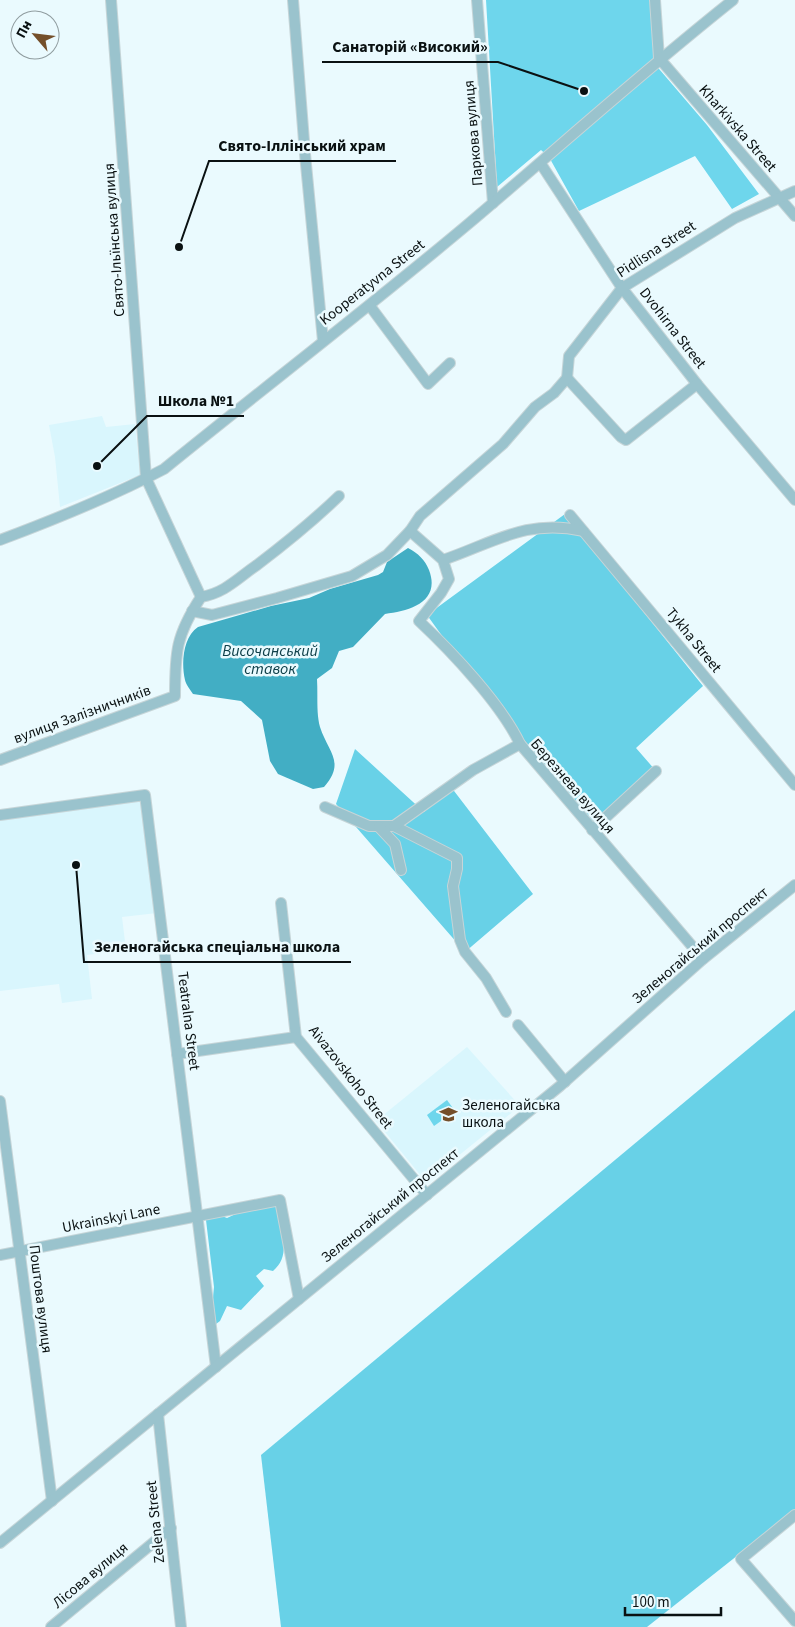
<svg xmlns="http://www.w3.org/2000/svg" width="795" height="1627" font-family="'Source Sans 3',sans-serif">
<rect width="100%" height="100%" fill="#eafafe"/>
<g fill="#d9f6fd">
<polygon points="102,416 106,427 135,424 140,475 60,507 55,457 49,425"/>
<polygon points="143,798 157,913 122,917 126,950 87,955 92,999 62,1003 59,984 0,991 0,817"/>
<polygon points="467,1047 520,1106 426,1182 376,1121"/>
</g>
<g fill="#6ed6ec">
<polygon points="486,0 650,0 654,63 707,125 759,194 732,209 695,156 579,211 549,157 541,150 497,187"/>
<polygon points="447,1100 455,1111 434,1126 427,1115"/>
</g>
<g fill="#68d1e7">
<polygon points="565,514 703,686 636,748 656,771 592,830 520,744 427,615"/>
<polygon points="355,749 424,812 451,787 533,894 465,952 336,804"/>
<polygon points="795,1010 795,1510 647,1627 281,1627 261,1455"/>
<path d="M267,1206H276C280,1229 293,1254 273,1271L264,1269L256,1276L264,1286L241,1310L227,1306L220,1321L216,1324L212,1308L214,1287L206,1220L219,1215L227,1218L242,1211Z"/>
</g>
<path fill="#42aec4" d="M408,548C418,553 425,560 429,570C441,602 410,611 385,614L353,647L339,651L332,668L317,679C318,694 316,713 320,727C328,752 346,762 324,787L313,789L278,774L270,761L262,720L241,701L193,694C190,689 186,685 185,680C181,663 183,637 198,627L271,606L309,598L330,589L378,575L383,572L387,562Z"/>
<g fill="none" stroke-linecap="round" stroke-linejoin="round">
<defs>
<g id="minor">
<polyline points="111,0 146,478 201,597"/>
<polyline points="293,0 305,154 323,341"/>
<polyline points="477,0 493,203"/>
<polyline points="655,0 659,58 795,216"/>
<polyline points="541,164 622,288 697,384 795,500"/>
<polyline points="370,306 428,384 450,363"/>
<polyline points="567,378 621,437 626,440 697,384"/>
<polyline points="570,515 795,785"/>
<path d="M410,531L443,560L449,579L441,593L419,621C452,652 501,704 520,744"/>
<path d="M0,540C56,519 111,497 164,469C265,387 368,308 467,225C556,150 642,72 733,0"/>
<path d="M443,560C493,543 527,518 583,531"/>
<polyline points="192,611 212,615 277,598 352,576 387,555 410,531 420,516 503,444 535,407 554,393 567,378 569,356 622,288 735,218 795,191"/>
<path d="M0,760L175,696C175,652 176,635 201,597C225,593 238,578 257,565C286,543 313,521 339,496"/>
<polyline points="325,807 369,826 394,826 457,858 457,869 453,886 460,940 465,952 486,978 506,1012"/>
<polyline points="0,815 145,795 216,1367"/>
<polyline points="394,826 473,770 520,744 703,959"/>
<polyline points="379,827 395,844 401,870"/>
<polyline points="592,830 656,771"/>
<polyline points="281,903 296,1037 427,1195"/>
<polyline points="518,1025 565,1082"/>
<polyline points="177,1054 296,1037"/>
<polyline points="0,1101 52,1501"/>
<polyline points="0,1255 280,1200 299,1299"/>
<polyline points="158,1414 181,1627"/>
<polyline points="795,1515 741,1559 795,1621"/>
<polyline points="0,1543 560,1086 703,959 795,885"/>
<polyline points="51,1627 171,1528"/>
</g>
</defs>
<use href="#minor" stroke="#c6d5d8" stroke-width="12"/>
<use href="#minor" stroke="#9ac3cd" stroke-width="10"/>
</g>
<defs>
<symbol id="school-bare" viewBox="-9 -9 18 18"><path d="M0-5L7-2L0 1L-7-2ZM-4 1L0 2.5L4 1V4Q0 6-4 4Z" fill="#744f2a" stroke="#eafafe" stroke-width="2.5" paint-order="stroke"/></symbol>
</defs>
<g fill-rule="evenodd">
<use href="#school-bare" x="436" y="1102" width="25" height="25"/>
</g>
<g text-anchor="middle" stroke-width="5" stroke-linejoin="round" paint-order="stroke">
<g font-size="15" fill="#0a1112" stroke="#eafafe">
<text transform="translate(738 128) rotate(49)" y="5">Kharkivska Street</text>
<text transform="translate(473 133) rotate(-95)" y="5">Паркова вулиця</text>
<text transform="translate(114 240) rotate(-94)" y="5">Свято-Ільїнська вулиця</text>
<text transform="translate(656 249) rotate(-33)" y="5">Pidlisna Street</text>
<text transform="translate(372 282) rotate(-38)" y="5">Kooperatyvna Street</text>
<text transform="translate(673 328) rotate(52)" y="5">Dvohirna Street</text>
<text transform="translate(694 640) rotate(51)" y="5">Tykha Street</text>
<text transform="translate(82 714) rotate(-20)" y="5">вулиця Залізничників</text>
<text transform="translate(573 786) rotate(49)" y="5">Березнева вулиця</text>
<text transform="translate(700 945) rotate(-40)" y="5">Зеленогайський проспект</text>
<text transform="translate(189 1021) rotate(83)" y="5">Teatralna Street</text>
<text transform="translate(351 1077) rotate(52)" y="5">Aivazovskoho Street</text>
<text transform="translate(390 1205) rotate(-39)" y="5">Зеленогайський проспект</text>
<text transform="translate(111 1218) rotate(-11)" y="5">Ukrainskyi Lane</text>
<text transform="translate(41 1299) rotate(83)" y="5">Поштова вулиця</text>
<text transform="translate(155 1522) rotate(-96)" y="5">Zelena Street</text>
<text transform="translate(90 1575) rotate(-40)" y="5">Лісова вулиця</text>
</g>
<g font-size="15" fill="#0a1112" stroke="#eafafe" text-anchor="start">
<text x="462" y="1110">Зеленогайська<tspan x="462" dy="17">школа</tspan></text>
</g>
<g font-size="16" font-style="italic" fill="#0f404a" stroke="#eafafe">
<text x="270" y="656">Височанський<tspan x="270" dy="18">ставок</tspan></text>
</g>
</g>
<path fill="none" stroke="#0a1112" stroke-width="2" d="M584 91L498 62H322M179 247L209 161H396M97 466L147 416H244M76 865L84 962H351"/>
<g fill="#0a1112" stroke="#eafafe" stroke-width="2">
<circle cx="584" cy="91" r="5"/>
<circle cx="179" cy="247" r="5"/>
<circle cx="97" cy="466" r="5"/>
<circle cx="76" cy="865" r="5"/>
</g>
<g font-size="16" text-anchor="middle" font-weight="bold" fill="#0a1112" stroke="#eafafe" stroke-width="5" stroke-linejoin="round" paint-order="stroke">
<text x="410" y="52">Санаторій «Високий»</text>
<text x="302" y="151">Свято-Іллінський храм</text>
<text x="196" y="406">Школа №1</text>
<text x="217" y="952">Зеленогайська спеціальна школа</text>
</g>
<g transform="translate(35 35) rotate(298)"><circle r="24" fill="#eafafe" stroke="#909da0"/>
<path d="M0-4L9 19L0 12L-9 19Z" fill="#744f2a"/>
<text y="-8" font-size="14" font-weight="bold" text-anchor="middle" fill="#0a1112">Пн</text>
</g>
<path d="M625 1607v8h96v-8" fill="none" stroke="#0a1112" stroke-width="2.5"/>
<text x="632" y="1607" font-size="15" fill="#0a1112" stroke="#eafafe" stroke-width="4" paint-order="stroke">100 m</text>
</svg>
